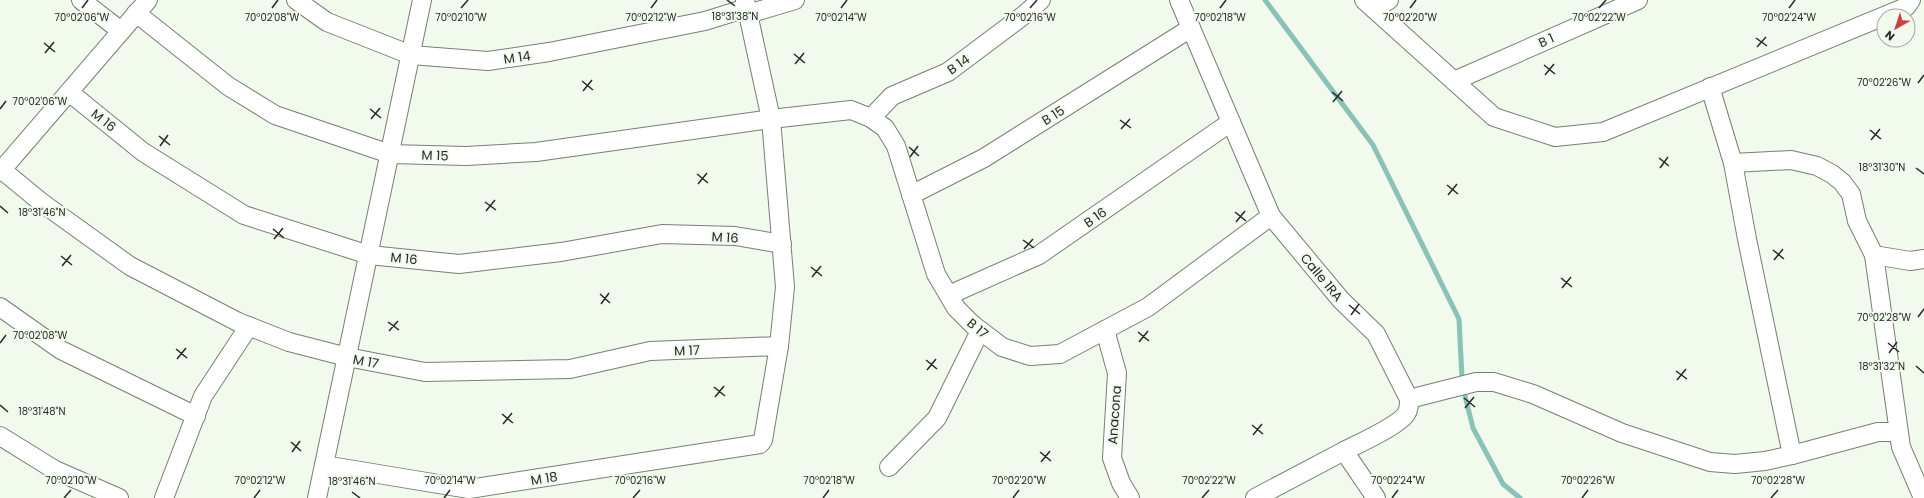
<svg xmlns="http://www.w3.org/2000/svg" width="1924" height="498" font-family="Poppins,sans-serif">
<rect width="100%" height="100%" fill="#f1faed"/>
<g fill="none" stroke-linecap="round" stroke-linejoin="round">
<g stroke="#8ac2b6" stroke-width="5">
<polyline points="1265,0 1373,145 1459,319 1462,378"/>
<polyline points="1463,388 1473,428 1503,484 1520,498"/>
</g>
<defs>
<g id="minor">
<polyline points="81,0 121,31"/>
<polyline points="296,0 327,22 411,55 488,61 549,52 705,21 747,8"/>
<polyline points="1179,0 1271,216 1341,300 1376,334 1409,399"/>
<polyline points="1364,0 1494,117 1555,137 1603,132 1906,7 1911,0"/>
<polyline points="1374,9 1389,0"/>
<polyline points="136,13 228,86 275,115 390,154 466,156 536,152 771,119 851,110 871,118 885,128 896,146 936,274 956,308 973,325 1002,347 1030,356 1060,354 1148,307 1271,216"/>
<polyline points="748,14 795,0"/>
<polyline points="1454,81 1638,0"/>
<polyline points="1710,87 1733,163 1747,239 1792,455"/>
<polyline points="69,92 143,152 244,215 369,255 459,264 561,252 662,234 735,236 782,244"/>
<polyline points="871,118 892,96 948,72 1024,15 1041,0"/>
<polyline points="1733,163 1791,160 1817,166 1832,174 1842,182 1851,194 1857,221 1874,255 1901,447 1923,498"/>
<polyline points="2,170 41,202 130,266 238,322 289,342 347,357 425,372 570,369 650,351 779,346"/>
<polyline points="0,172 148,0"/>
<polyline points="911,195 984,158 1191,28"/>
<polyline points="1874,255 1910,261 1924,259"/>
<polyline points="949,295 1039,255 1231,122"/>
<polyline points="0,307 61,350 196,416"/>
<polyline points="1105,330 1117,373 1112,458 1121,483 1130,498"/>
<polyline points="1409,399 1476,382 1494,382 1533,394 1622,433 1710,462 1735,464 1765,461 1792,455 1878,432 1897,432"/>
<polyline points="0,436 55,470 119,498"/>
<polyline points="324,465 469,489 760,444 763,440 779,346 785,287 771,119 745,0"/>
<polyline points="889,467 937,418 980,331"/>
<polyline points="164,498 203,396 249,326"/>
<polyline points="317,498 422,0"/>
<polyline points="1255,498 1344,451"/>
<path d="M1376,498L1344,451C1358,444 1398,426 1406,414C1409,410 1409,405 1409,399"/>
</g>
</defs>
<use href="#minor" stroke="#777f73" stroke-width="20"/>
<use href="#minor" stroke="#fff" stroke-width="18"/>
</g>
<path fill="none" stroke="#262925" stroke-width="1.5" d="M727,0L735,6M82,8L88,0M272,8L278,0M461,8L468,0M651,8L657,0M841,8L847,0M1030,8L1037,0M1220,8L1226,0M1410,8L1416,0M1599,8L1606,0M1789,8L1795,0M1756,38L1767,46M44,43L55,52M1757,47L1766,37M45,53L54,42M794,54L805,63M795,64L804,53M1544,65L1555,74M1545,75L1554,64M582,81L593,90M1918,83L1924,75M583,91L592,80M1332,92L1343,101M1333,102L1342,91M0,109L6,101M370,109L381,118M371,119L380,108M1120,120L1131,128M1121,129L1130,119M1870,130L1881,139M159,136L170,145M1871,140L1880,129M160,146L168,135M909,147L919,156M910,157L918,146M1659,158L1669,166M1660,168L1668,157M1916,168L1924,174M697,174L708,183M698,184L707,173M1447,185L1458,194M1448,195L1457,184M485,202L496,210M0,206L8,213M486,211L495,200M1235,212L1246,221M1236,222L1245,211M273,229L284,238M274,239L283,228M1023,240L1034,248M1024,249L1033,239M1773,250L1784,259M61,256L72,265M1774,260L1783,249M62,266L71,255M811,267L822,276M812,277L821,266M1561,278L1572,287M1562,288L1571,277M600,294L610,303M601,304L609,293M1349,305L1360,314M1351,315L1359,304M1918,317L1924,309M388,322L399,330M389,331L398,321M1138,332L1149,341M1139,342L1148,331M0,343L6,335M1888,343L1899,352M176,349L187,358M1889,353L1897,342M177,359L186,348M926,360L937,369M1916,366L1924,373M927,370L936,359M1676,371L1687,379M1677,380L1686,369M714,387L725,396M715,397L724,386M1464,398L1475,407M0,405L8,412M1465,408L1474,397M502,414L513,423M503,424L512,413M1252,425L1263,434M1253,435L1262,424M291,442L301,451M292,452L300,441M1040,452L1051,461M1041,462L1050,451M352,492L360,498M64,498L71,490M254,498L260,490M444,498L450,490M633,498L640,490M823,498L829,490M1013,498L1019,490M1202,498L1209,490M1392,498L1398,490M1582,498L1588,490M1771,498L1778,490"/>
<g text-anchor="middle" stroke-width="4" stroke-linejoin="round" paint-order="stroke">
<g font-size="13" fill="#262925" stroke="#f1faed">
<text transform="translate(1546 40) rotate(-24)" y="5">B 1</text>
<text transform="translate(517 57) rotate(-8)" y="5">M 14</text>
<text transform="translate(958 64) rotate(-35)" y="5">B 14</text>
<text transform="translate(1053 115) rotate(-32)" y="5">B 15</text>
<text transform="translate(104 120) rotate(39)" y="5">M 16</text>
<text transform="translate(435 155) rotate(2)" y="5">M 15</text>
<text transform="translate(1095 217) rotate(-35)" y="5">B 16</text>
<text transform="translate(725 237) rotate(4)" y="5">M 16</text>
<text transform="translate(404 258) rotate(6)" y="5">M 16</text>
<text transform="translate(1322 277) rotate(50)" y="5">Calle 1RA</text>
<text transform="translate(978 328) rotate(40)" y="5">B 17</text>
<text transform="translate(687 350) rotate(-2)" y="5">M 17</text>
<text transform="translate(366 361) rotate(11)" y="5">M 17</text>
<text transform="translate(1114 415) rotate(-86)" y="5">Anacona</text>
<text transform="translate(544 478) rotate(-9)" y="5">M 18</text>
</g>
</g>
<g font-size="10" text-anchor="middle" fill="#262925" stroke="#f1faed" stroke-width="4" stroke-linejoin="round" paint-order="stroke">
<text x="735" y="20">18°31'38"N</text>
<text x="82" y="21">70°02'06"W</text>
<text x="272" y="21">70°02'08"W</text>
<text x="461" y="21">70°02'10"W</text>
<text x="651" y="21">70°02'12"W</text>
<text x="841" y="21">70°02'14"W</text>
<text x="1030" y="21">70°02'16"W</text>
<text x="1220" y="21">70°02'18"W</text>
<text x="1410" y="21">70°02'20"W</text>
<text x="1599" y="21">70°02'22"W</text>
<text x="1789" y="21">70°02'24"W</text>
<text x="1884" y="86">70°02'26"W</text>
<text x="40" y="105">70°02'06"W</text>
<text x="1882" y="171">18°31'30"N</text>
<text x="42" y="216">18°31'46"N</text>
<text x="1884" y="321">70°02'28"W</text>
<text x="40" y="339">70°02'08"W</text>
<text x="1882" y="370">18°31'32"N</text>
<text x="42" y="415">18°31'48"N</text>
<text x="71" y="484">70°02'10"W</text>
<text x="260" y="484">70°02'12"W</text>
<text x="450" y="484">70°02'14"W</text>
<text x="640" y="484">70°02'16"W</text>
<text x="829" y="484">70°02'18"W</text>
<text x="1019" y="484">70°02'20"W</text>
<text x="1209" y="484">70°02'22"W</text>
<text x="1398" y="484">70°02'24"W</text>
<text x="1588" y="484">70°02'26"W</text>
<text x="1778" y="484">70°02'28"W</text>
<text x="352" y="485">18°31'46"N</text>
</g>
<g transform="translate(1896 28) rotate(219)"><circle r="19" fill="#f1faed" stroke="#a0a69d"/>
<path d="M0-3L7 15L0 10L-7 15Z" fill="#ce3f3e"/>
<text y="-6" font-size="11" font-weight="bold" text-anchor="middle" fill="#262925">N</text>
</g>
</svg>
